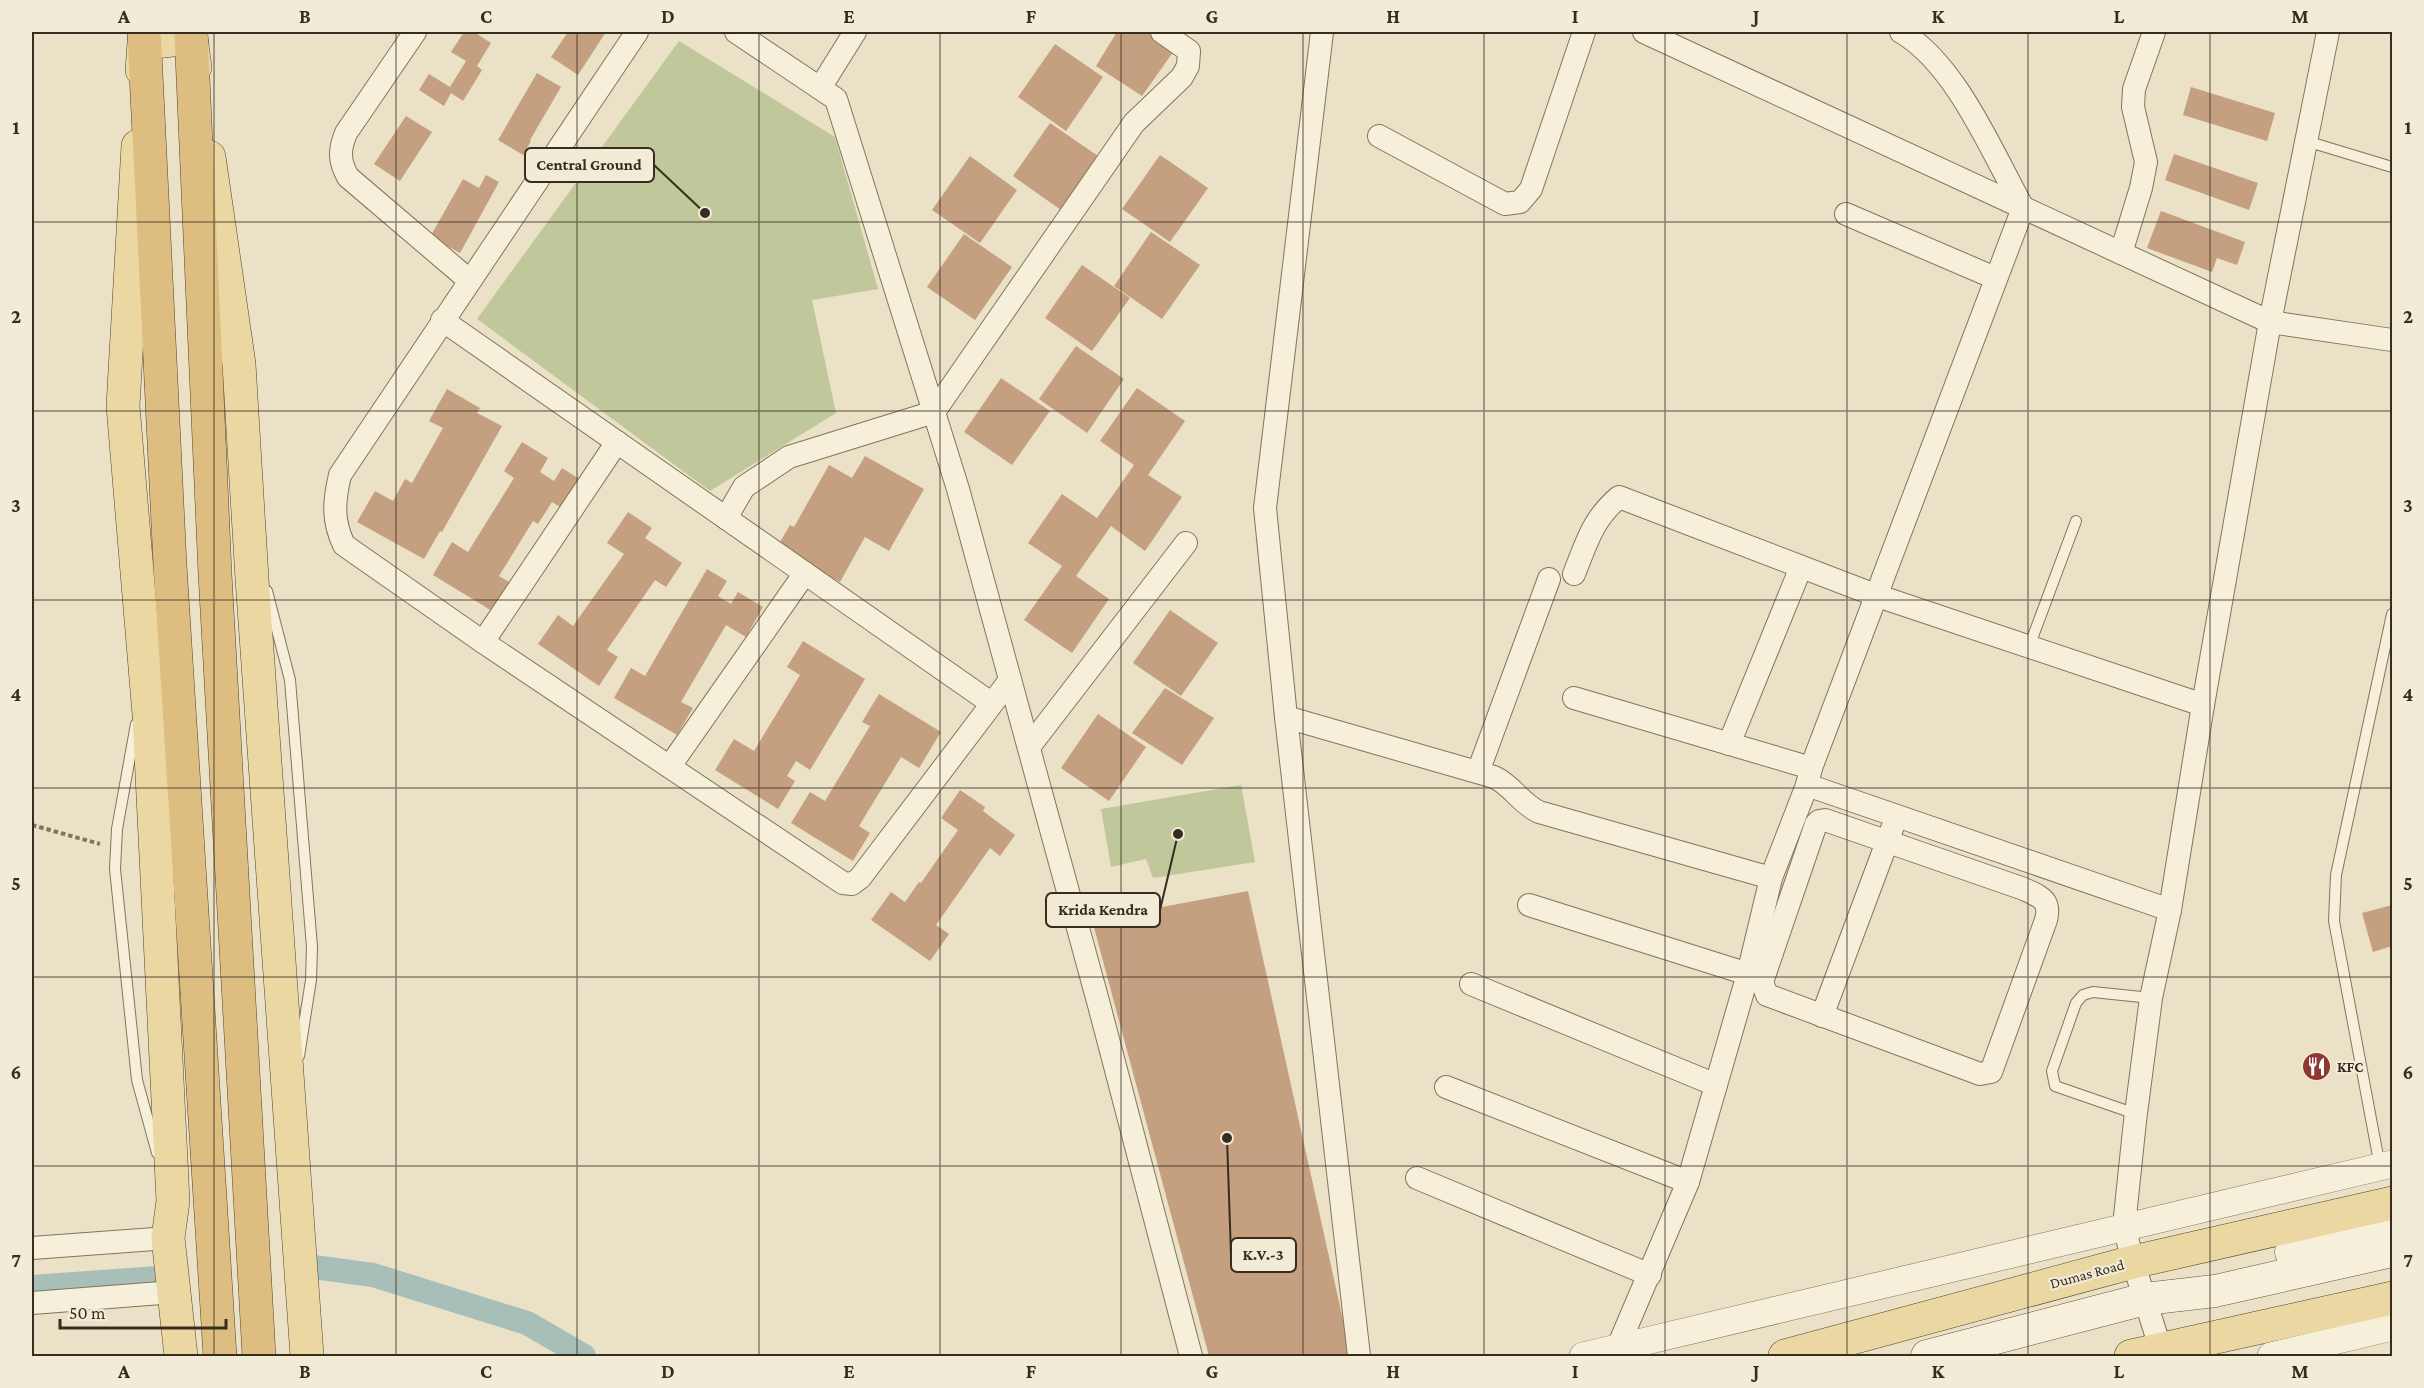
<svg xmlns="http://www.w3.org/2000/svg" width="2424" height="1388" font-family="'Crimson Pro',serif">
<rect width="100%" height="100%" fill="#eae1c6"/>
<g fill="#c0c79b">
<polygon points="679,41 835,137 878,289 812,300 836,413 710,491 477,319"/>
<polygon points="1241,785 1255,862 1153,878 1146,859 1111,867 1101,809"/>
</g>
<g fill="none" stroke-linecap="round" stroke-linejoin="round">
<g stroke="#a7beb9" stroke-width="24">
<polyline points="306,1266 373,1275 527,1323 584,1356"/>
<polyline points="32,1287 158,1278"/>
</g>
</g>
<g fill="#c5a080">
<polygon points="464,32 474,32 491,43 477,66 482,70 463,101 451,93 444,106 419,90 429,74 450,87 466,61 451,52"/>
<polygon points="568,32 606,32 578,75 551,57"/>
<polygon points="1117,32 1153,32 1176,48 1142,96 1096,66"/>
<polygon points="1055,44 1103,77 1066,131 1018,97"/>
<polygon points="537,73 561,87 530,140 531,141 523,155 498,140"/>
<polygon points="2191,87 2275,113 2267,141 2183,115"/>
<polygon points="406,116 432,132 400,181 374,164"/>
<polygon points="1050,123 1098,156 1061,210 1013,176"/>
<polygon points="2174,154 2258,183 2249,210 2165,180"/>
<polygon points="1160,155 1208,188 1170,242 1122,209"/>
<polygon points="970,156 1017,190 980,243 932,210"/>
<polygon points="486,175 499,182 460,253 430,237 463,179 479,188"/>
<polygon points="2161,211 2245,242 2237,265 2217,258 2212,272 2147,248"/>
<polygon points="1151,232 1200,265 1162,319 1114,286"/>
<polygon points="964,234 1012,267 975,320 927,287"/>
<polygon points="1082,265 1130,298 1092,351 1045,318"/>
<polygon points="1076,346 1124,379 1087,433 1039,399"/>
<polygon points="1001,378 1050,411 1012,465 964,432"/>
<polygon points="1137,388 1185,421 1148,475 1182,497 1145,551 1111,526 1076,576 1109,599 1072,653 1024,620 1062,566 1028,543 1062,494 1097,518 1134,465 1100,441"/>
<polygon points="447,389 480,408 477,413 502,426 442,532 440,531 424,559 357,522 375,491 393,501 405,479 412,483 443,428 429,421"/>
<polygon points="522,442 548,458 540,472 554,481 562,468 584,482 567,511 552,502 538,524 533,521 499,576 514,585 497,614 433,575 452,542 468,552 514,478 504,471"/>
<polygon points="865,456 924,489 889,551 865,537 840,582 777,547 790,525 794,527 829,465 852,478"/>
<polygon points="628,512 652,528 645,538 682,563 666,587 655,580 607,650 618,657 599,686 538,644 558,615 573,626 624,554 607,543"/>
<polygon points="707,569 727,581 718,596 731,604 738,592 763,607 746,637 726,625 681,702 693,708 677,735 614,698 631,668 645,676"/>
<polygon points="1170,610 1218,643 1181,696 1133,663"/>
<polygon points="803,641 865,679 810,770 796,761 787,776 795,781 778,809 715,770 734,739 754,751 800,675 787,667"/>
<polygon points="1165,688 1214,718 1182,765 1132,733"/>
<polygon points="879,694 941,732 919,768 901,757 859,826 870,833 853,861 791,823 810,792 825,801 870,726 862,722"/>
<polygon points="1098,714 1146,747 1109,801 1061,768"/>
<polygon points="960,790 985,807 983,811 1015,835 1000,856 990,848 936,925 949,934 930,961 871,920 891,892 905,902 919,882 921,883 958,830 941,818"/>
<polygon points="1248,891 1351,1356 1209,1356 1092,920"/>
<polygon points="2392,905 2392,946 2373,952 2362,913"/>
</g>
<g fill="none" stroke-linecap="round" stroke-linejoin="round">
<defs>
<g id="service">
<polyline points="2306,141 2392,167"/>
<polyline points="267,591 290,680 312,947 311,980 299,1056"/>
<polyline points="2029,647 2076,521"/>
<polyline points="136,724 117,829 115,869 137,1080 157,1153"/>
<polyline points="2136,1114 2055,1086 2052,1071 2076,1003 2083,995 2093,992 2151,998"/>
<polyline points="2380,1167 2334,921 2336,875 2392,614"/>
</g>
<g id="minor">
<path d="M415,32L346,133C339,150 339,161 348,177L470,281"/>
<path d="M637,32L340,475C334,501 332,520 344,545L483,642L843,883L852,884L860,878L1010,680"/>
<polyline points="736,32 836,99 958,489 1099,1005 1191,1356"/>
<polyline points="1322,32 1265,508 1286,717 1359,1356"/>
<polyline points="1644,32 2270,322 2392,340"/>
<polyline points="820,88 855,32"/>
<polyline points="1379,136 1505,204 1520,202 1531,189 1584,32"/>
<polyline points="1846,214 1995,278"/>
<polyline points="2121,253 2141,188 2146,162 2133,107 2134,89 2154,32"/>
<polyline points="442,320 991,703"/>
<polyline points="726,518 744,487 789,457 934,412 1134,123 1182,77 1188,66 1189,51 1162,32"/>
<path d="M1574,574C1587,542 1592,520 1619,497L1875,595L2203,705"/>
<polyline points="483,642 617,442"/>
<polyline points="1574,698 1811,768"/>
<path d="M1286,717L1494,777C1512,785 1520,803 1539,812L1771,878"/>
<polyline points="1729,744 1801,567"/>
<polyline points="1029,747 1186,543"/>
<polyline points="670,766 805,573"/>
<polyline points="1478,772 1549,579"/>
<polyline points="1807,785 2170,910"/>
<path d="M1825,820L2024,889C2041,897 2051,900 2046,920L1991,1072L1980,1074L1767,995L1762,982L1816,824L1819,821Z"/>
<polyline points="1529,905 1748,974"/>
<polyline points="1471,984 1716,1085"/>
<polyline points="1822,1016 1893,826"/>
<polyline points="1446,1087 1688,1182"/>
<polyline points="1417,1178 1650,1275"/>
<polyline points="32,1248 168,1238"/>
<polyline points="32,1303 174,1292"/>
<path d="M1617,1349L1688,1182L1748,974L1771,878L1807,785L1811,768L2023,208C1992,152 1956,64 1901,32"/>
<polyline points="2161,1350 2133,1262 2124,1226 2135,1121 2151,998 2170,910 2203,705 2270,322 2328,32"/>
</g>
<g id="tertiary">
<polyline points="1583,1356 2392,1164"/>
<polyline points="2271,1356 2392,1327"/>
</g>
<g id="secondary">
<polyline points="2291,1252 2392,1228"/>
<polyline points="1927,1356 2145,1299 2215,1291 2392,1251"/>
</g>
<g id="primary">
<polyline points="142,70 144,43 191,38 195,67"/>
<polyline points="138,146 123,406 149,714 173,1201 168,1238 181,1356"/>
<polyline points="209,157 239,364 252,579 307,1356"/>
<polyline points="1785,1356 2133,1262 2392,1203"/>
<polyline points="2131,1356 2392,1298"/>
</g>
<g id="trunk">
<polyline points="144,32 170,565 220,1356"/>
<polyline points="191,32 215,574 259,1356"/>
</g>
</defs>
<use href="#service" stroke="#84745e" stroke-width="12"/>
<use href="#minor" stroke="#84745e" stroke-width="24"/>
<use href="#tertiary" stroke="#84745e" stroke-width="28"/>
<use href="#secondary" stroke="#665541" stroke-width="33"/>
<use href="#primary" stroke="#524231" stroke-width="34"/>
<use href="#trunk" stroke="#524231" stroke-width="34"/>
<polyline stroke="#84745e" stroke-width="4" stroke-dasharray="4.5 3" stroke-linecap="butt" points="32,825 100,844"/>
<use href="#service" stroke="#f6efd9" stroke-width="10"/>
<use href="#minor" stroke="#f6efd9" stroke-width="22"/>
<use href="#tertiary" stroke="#f6efd9" stroke-width="27"/>
<use href="#secondary" stroke="#f6efd9" stroke-width="32"/>
<use href="#primary" stroke="#ead7a2" stroke-width="33"/>
<use href="#trunk" stroke="#debe80" stroke-width="33"/>
</g>
<path fill="none" stroke="#362c20" stroke-width="1.5" stroke-opacity="0.55" d="M214,32V1356M396,32V1356M577,32V1356M759,32V1356M940,32V1356M1121,32V1356M1303,32V1356M1484,32V1356M1665,32V1356M1847,32V1356M2028,32V1356M2210,32V1356M32,222H2392M32,411H2392M32,600H2392M32,788H2392M32,977H2392M32,1166H2392"/>
<defs>
<symbol id="restaurant-disc" viewBox="-11 -11 22 22"><circle r="9.5" fill="#8e3733" stroke="#f2ebd5"/><path d="M-5-6h1v4h1v-4h1v4h1v-4h1v5L-1.5 .5V6h-2V.5L-5-1ZM5-6V6H3V1.5H1.5Q1.5-4 5-6Z" fill="#fff"/></symbol>
</defs>
<g fill-rule="evenodd">
<use href="#restaurant-disc" x="2300" y="1050" width="33" height="33"/>
</g>
<g text-anchor="middle" stroke-width="4.5" stroke-linejoin="round" paint-order="stroke">
<g font-size="15" font-weight="bold" fill="#362c20" stroke="#f2ebd5" text-anchor="start">
<text x="2337" y="1072">KFC</text>
</g>
<g font-size="15" fill="#362c20" stroke="#f2ebd5">
<text transform="translate(2087 1274) rotate(-15)" y="5">Dumas Road</text>
</g>
</g>
<path fill="none" stroke="#362c20" stroke-width="2" d="M705 213L654 165M1178 834L1160 910M1227 1138L1231 1255"/>
<g fill="#362c20" stroke="#f2ebd5" stroke-width="2">
<circle cx="705" cy="213" r="6"/>
<circle cx="1178" cy="834" r="6"/>
<circle cx="1227" cy="1138" r="6"/>
</g>
<g fill="#f2ebd5" stroke="#362c20" stroke-width="2">
<rect x="525" y="148" width="129" height="34" rx="6"/>
<rect x="1046" y="893" width="114" height="34" rx="6"/>
<rect x="1231" y="1238" width="65" height="34" rx="6"/>
</g>
<g font-size="16" text-anchor="middle" font-weight="bold" fill="#362c20">
<text x="589" y="170">Central Ground</text>
<text x="1103" y="915">Krida Kendra</text>
<text x="1263" y="1260">K.V.-3</text>
</g>
<rect width="2424" height="1388" fill="none" stroke="#f2ebd5" stroke-width="66"/>
<path d="M60 1319v9h166v-9" fill="none" stroke="#362c20" stroke-width="3"/>
<text x="69" y="1319" font-size="18" fill="#362c20" stroke="#f2ebd5" stroke-width="4.5" paint-order="stroke">50 m</text>
<rect x="33" y="33" width="2358" height="1322" fill="none" stroke="#362c20" stroke-width="2"/>
<g font-size="20" text-anchor="middle" font-weight="bold" fill="#362c20">
<text x="124" y="23">A</text>
<text x="305" y="23">B</text>
<text x="486" y="23">C</text>
<text x="668" y="23">D</text>
<text x="849" y="23">E</text>
<text x="1031" y="23">F</text>
<text x="1212" y="23">G</text>
<text x="1393" y="23">H</text>
<text x="1575" y="23">I</text>
<text x="1756" y="23">J</text>
<text x="1938" y="23">K</text>
<text x="2119" y="23">L</text>
<text x="2300" y="23">M</text>
<text x="16" y="134">1</text>
<text x="2408" y="134">1</text>
<text x="16" y="323">2</text>
<text x="2408" y="323">2</text>
<text x="16" y="512">3</text>
<text x="2408" y="512">3</text>
<text x="16" y="701">4</text>
<text x="2408" y="701">4</text>
<text x="16" y="890">5</text>
<text x="2408" y="890">5</text>
<text x="16" y="1079">6</text>
<text x="2408" y="1079">6</text>
<text x="16" y="1267">7</text>
<text x="2408" y="1267">7</text>
<text x="124" y="1378">A</text>
<text x="305" y="1378">B</text>
<text x="486" y="1378">C</text>
<text x="668" y="1378">D</text>
<text x="849" y="1378">E</text>
<text x="1031" y="1378">F</text>
<text x="1212" y="1378">G</text>
<text x="1393" y="1378">H</text>
<text x="1575" y="1378">I</text>
<text x="1756" y="1378">J</text>
<text x="1938" y="1378">K</text>
<text x="2119" y="1378">L</text>
<text x="2300" y="1378">M</text>
</g>
</svg>
